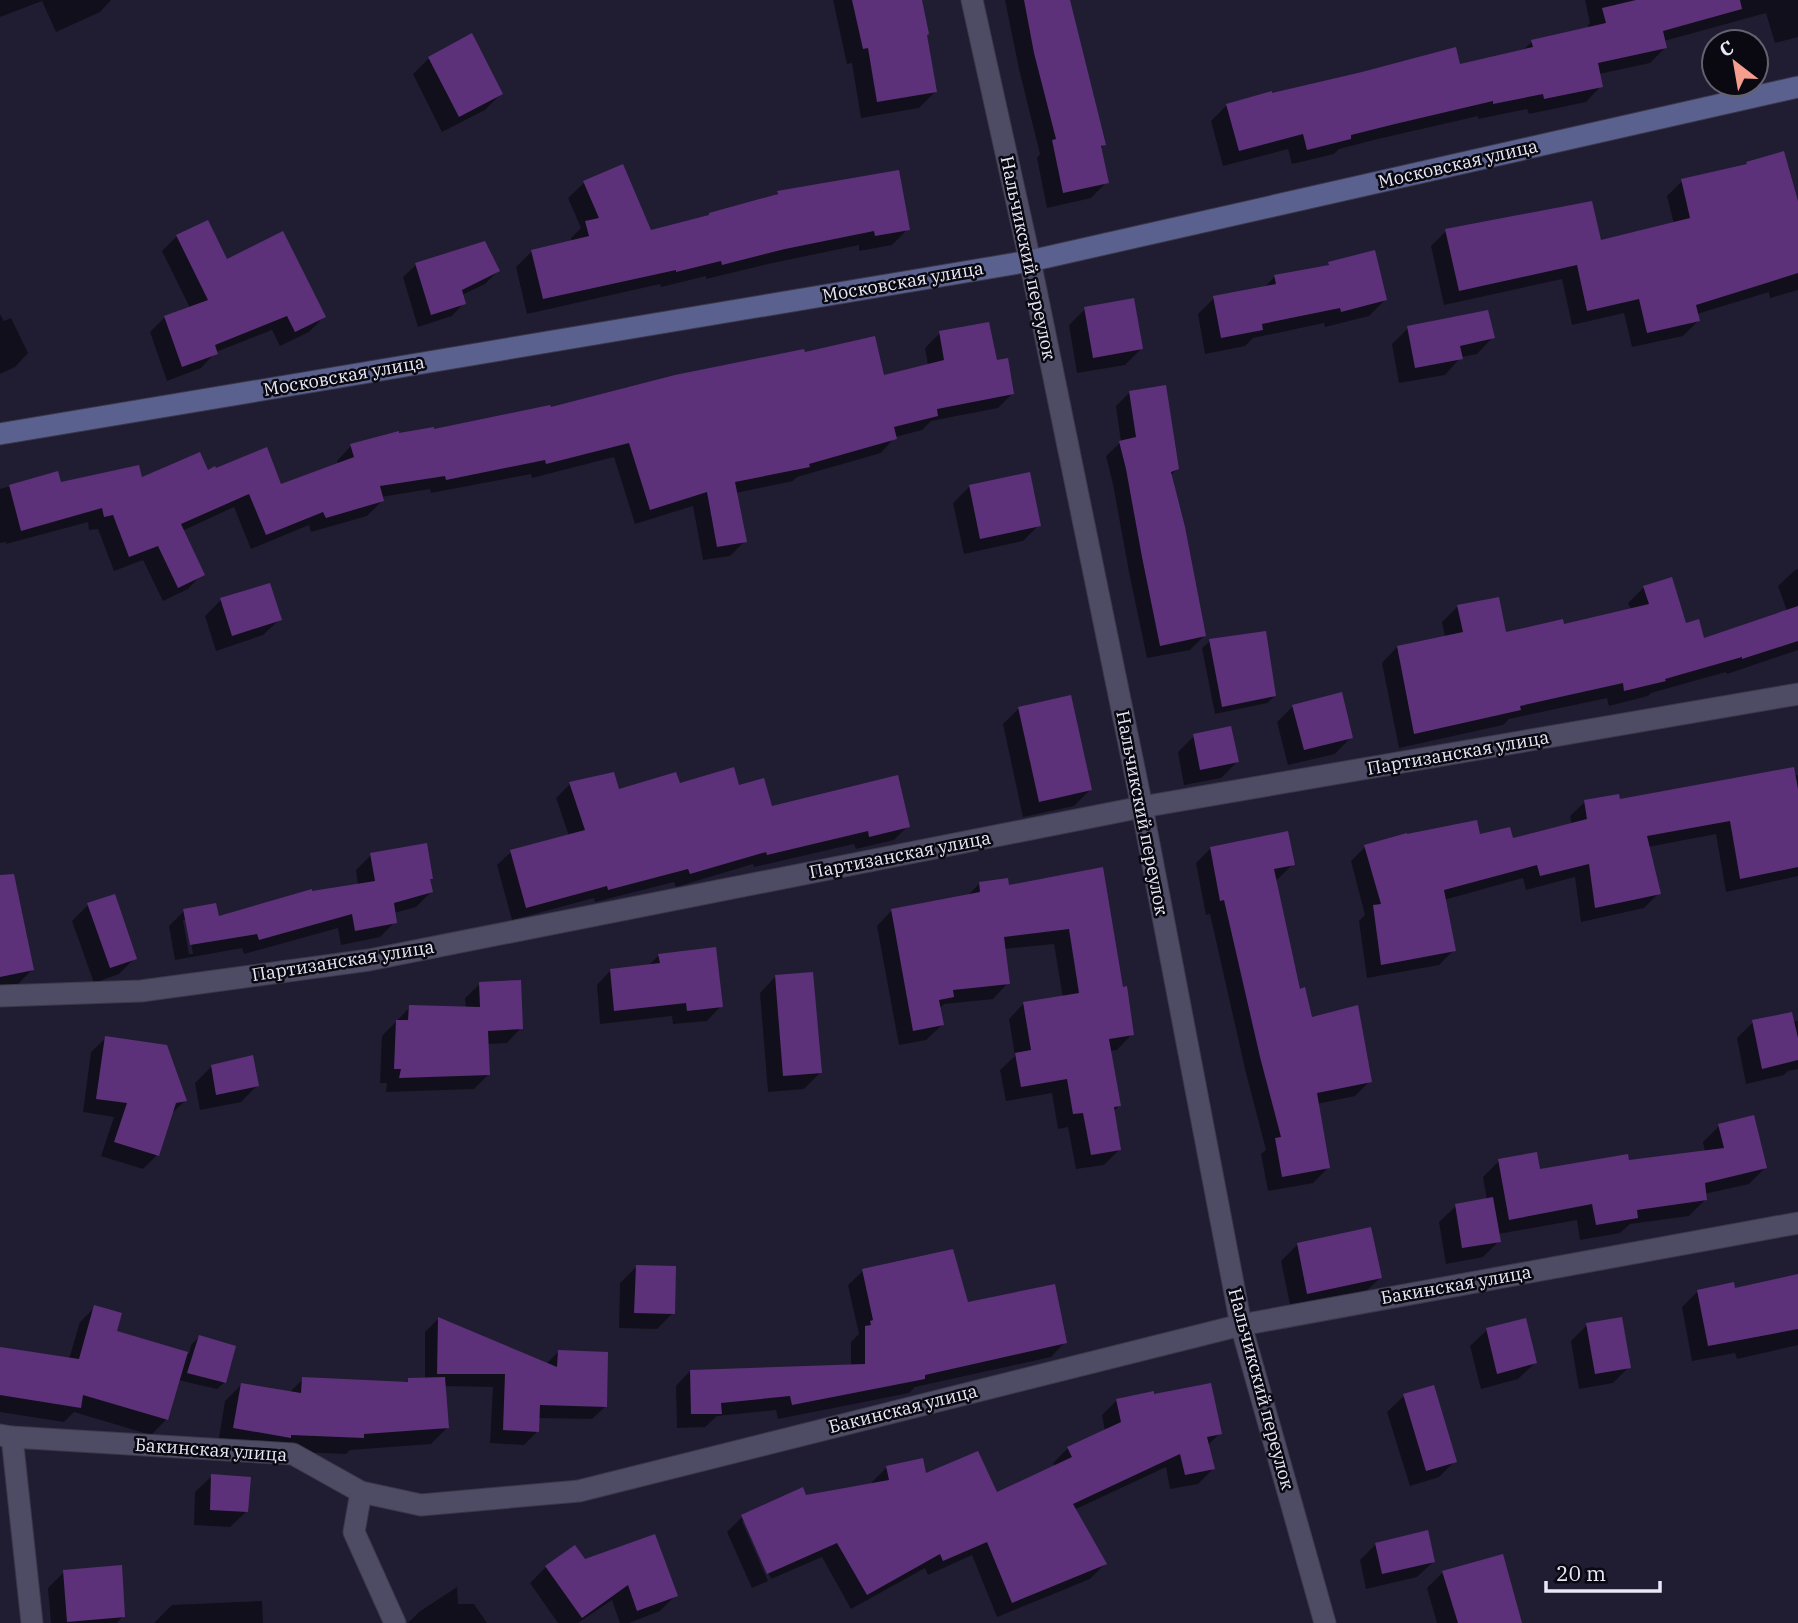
<svg xmlns="http://www.w3.org/2000/svg" width="1798" height="1623" font-family="'IBM Plex Serif',serif">
<rect width="100%" height="100%" fill="#201d33"/>
<g fill="#0007" fill-rule="evenodd">
<polygon points="0,0 111,0 100,12 56,32 42,1 0,17"/>
<polygon points="833,0 920,0 935,92 919,108 861,118 852,63 847,64"/>
<polygon points="1005,0 1068,0 1104,145 1100,149 1107,182 1091,198 1047,208 1037,158 1040,154 1019,69"/>
<polygon points="1585,0 1798,0 1798,37 1775,43 1766,13 1664,41 1665,48 1650,63 1599,74 1601,86 1586,102 1529,114 1527,109 1478,119 1478,116 1378,139 1339,149 1334,154 1292,164 1288,149 1223,166 1211,121 1227,105 1458,66 1522,51 1532,42 1589,29 1588,25 1590,23"/>
<polygon points="429,58 501,94 485,110 442,132 413,74"/>
<polygon points="1747,163 1798,208 1798,290 1770,298 1769,292 1697,314 1698,321 1683,336 1632,347 1624,313 1572,325 1562,279 1444,305 1431,246 1446,231 1599,243 1674,224 1667,196 1682,181 1743,167"/>
<polygon points="622,166 650,232 773,198 778,192 908,229 892,245 859,251 859,245 768,264 706,279 706,276 661,287 660,284 527,314 516,267 531,252 572,242 571,238 581,228 568,198 584,183"/>
<polygon points="177,236 226,261 324,317 309,332 280,346 272,330 216,352 201,368 167,381 150,332 165,317 190,308 162,251"/>
<polygon points="1329,264 1385,300 1369,316 1325,327 1324,323 1253,338 1245,346 1205,354 1198,314 1214,298 1264,288 1275,276 1326,267"/>
<polygon points="416,265 498,271 485,284 462,295 464,303 452,316 418,327 403,277"/>
<polygon points="1085,309 1141,349 1125,365 1077,373 1069,325"/>
<polygon points="0,314 4,321 11,318 28,353 15,367 0,374"/>
<polygon points="1408,328 1493,337 1477,354 1461,357 1445,375 1399,383 1392,344"/>
<polygon points="940,333 995,362 1013,393 998,408 931,421 922,430 895,437 881,453 797,477 793,481 736,493 745,541 730,556 703,560 693,506 635,524 614,457 532,478 531,474 431,493 430,489 381,497 382,501 367,516 311,532 309,525 251,549 234,507 182,531 202,574 188,589 163,601 143,560 114,571 98,529 89,530 88,522 6,544 6,542 0,543 0,489 57,473 60,484 141,479 207,472 280,486 338,465 337,461 351,446 398,435 433,431 549,409 803,355 883,377 928,365 925,348"/>
<polygon points="1130,392 1177,469 1170,476 1204,636 1190,650 1147,658 1129,572 1113,484 1106,456 1121,442 1116,406"/>
<polygon points="970,486 1039,525 1023,541 964,554 953,503"/>
<polygon points="1798,569 1798,650 1727,674 1726,672 1651,693 1648,696 1609,706 1607,698 1509,719 1503,725 1399,748 1382,663 1397,647 1445,637 1442,622 1458,606 1504,634 1563,626 1631,610 1628,603 1644,587 1703,641 1787,611 1778,586 1794,571"/>
<polygon points="221,600 280,619 263,635 216,651 205,616"/>
<polygon points="1210,641 1275,696 1267,703 1215,714 1202,648"/>
<polygon points="1293,706 1351,737 1335,754 1288,765 1277,722"/>
<polygon points="1019,708 1090,790 1074,806 1023,817 1003,724"/>
<polygon points="1194,736 1237,762 1221,778 1184,785 1178,752"/>
<polygon points="1798,775 1798,876 1726,892 1716,834 1648,847 1659,893 1644,908 1581,922 1575,877 1526,890 1523,878 1444,900 1454,950 1439,965 1367,978 1359,921 1365,915 1351,861 1365,847 1478,836 1512,840 1572,825 1570,816 1585,802 1618,801"/>
<polygon points="570,784 618,792 679,785 738,787 771,808 908,826 894,840 856,849 854,844 754,867 753,864 676,887 674,882 595,902 594,898 512,920 497,865 511,852 569,836 556,798"/>
<polygon points="1211,848 1293,864 1278,879 1275,880 1299,991 1310,1019 1370,1081 1355,1096 1317,1104 1328,1168 1313,1183 1268,1191 1261,1154 1266,1150 1246,1073 1210,914 1206,915 1196,863"/>
<path d="M371,855L431,878L429,881L431,892L416,907L394,913L395,922L380,937L341,945L338,928L244,954L242,948L175,960L169,926L184,911L218,918L358,885L356,870ZM183,920H187L193,954H189Z"/>
<polygon points="1101,869 1122,989 1132,1034 1117,1050 1109,1051 1119,1106 1113,1112 1120,1149 1104,1165 1076,1169 1068,1127 1058,1129 1052,1093 1006,1101 1000,1070 1015,1056 1009,1019 1024,1003 1063,998 1054,944 1004,949 1008,983 993,999 944,1004 939,1009 942,1025 926,1040 899,1045 877,926 892,910 967,896 980,883 1007,887"/>
<polygon points="0,894 32,970 18,984 0,987"/>
<polygon points="88,905 135,958 119,974 94,983 72,921"/>
<polygon points="659,955 721,1006 707,1021 673,1024 672,1016 600,1024 597,985 611,970 648,966"/>
<polygon points="776,976 820,1073 804,1089 768,1092 760,993"/>
<polygon points="480,984 521,1028 507,1043 487,1044 488,1075 474,1089 386,1092 387,1083 380,1083 382,1036 410,1007 466,1008 465,998"/>
<polygon points="1798,1021 1798,1069 1788,1071 1784,1075 1746,1084 1737,1038 1753,1022"/>
<polygon points="106,1038 185,1101 170,1115 157,1155 143,1169 101,1156 114,1117 83,1112 91,1052"/>
<polygon points="212,1066 257,1086 241,1102 200,1110 195,1083"/>
<polygon points="1719,1126 1765,1168 1749,1184 1704,1194 1705,1200 1689,1216 1630,1224 1620,1233 1580,1240 1577,1220 1498,1234 1499,1241 1483,1257 1446,1264 1439,1222 1456,1206 1487,1200 1483,1177 1499,1161 1539,1171 1705,1152 1703,1142"/>
<polygon points="1297,1245 1380,1278 1363,1294 1291,1309 1281,1261"/>
<polygon points="636,1267 673,1313 657,1329 619,1328 620,1283"/>
<polygon points="863,1271 967,1304 1065,1342 1051,1357 915,1387 909,1393 778,1419 776,1410 717,1416 705,1427 677,1428 676,1386 690,1371 851,1367 851,1342 859,1334 848,1285"/>
<polygon points="1798,1276 1798,1345 1737,1359 1735,1353 1692,1361 1682,1307 1698,1291 1734,1290"/>
<polygon points="95,1307 115,1332 189,1354 191,1345 199,1337 225,1382 217,1389 178,1380 167,1419 151,1435 74,1412 64,1422 0,1412 0,1349 69,1359 80,1322"/>
<polygon points="438,1319 546,1364 558,1352 606,1406 592,1419 538,1418 537,1432 524,1445 490,1443 493,1387 444,1386 447,1428 431,1444 350,1450 346,1454 275,1451 218,1444 225,1401 242,1384 289,1393 303,1379 406,1383 409,1380 425,1379 425,1332"/>
<polygon points="1587,1325 1629,1367 1613,1383 1579,1389 1571,1341"/>
<polygon points="1487,1330 1535,1363 1518,1379 1481,1389 1470,1346"/>
<polygon points="1404,1396 1455,1461 1439,1477 1410,1486 1387,1412"/>
<polygon points="1153,1397 1220,1433 1207,1446 1213,1469 1198,1484 1170,1489 1166,1467 1074,1510 1105,1564 1090,1579 997,1617 972,1555 928,1575 925,1568 851,1609 822,1557 771,1579 745,1521 742,1521 768,1581 752,1588 727,1532 742,1517 805,1497 872,1485 872,1482 887,1467 925,1475 996,1495 1055,1467 1053,1463 1068,1448 1105,1431 1102,1415 1117,1400"/>
<polygon points="212,1476 247,1511 230,1527 194,1525 195,1492"/>
<polygon points="1376,1544 1434,1561 1417,1577 1366,1589 1360,1560"/>
<polygon points="585,1562 676,1595 660,1611 629,1623 620,1623 612,1600 578,1623 558,1623 530,1583 546,1567"/>
<polygon points="64,1572 123,1616 117,1623 51,1623 48,1588"/>
<polygon points="1443,1572 1521,1623 1437,1623 1427,1588"/>
<polygon points="457,1587 458,1604 474,1604 487,1623 408,1623 419,1612"/>
<polygon points="262,1601 263,1623 154,1623 172,1605"/>
</g>
<g fill="#5d3179">
<polygon points="852,0 922,0 929,34 927,35 937,92 877,102 868,48 863,49"/>
<polygon points="1024,0 1070,0 1106,145 1101,146 1109,183 1063,193 1052,140 1056,139 1034,53"/>
<polygon points="1636,0 1740,0 1742,9 1663,31 1667,48 1598,63 1603,87 1544,99 1543,94 1493,104 1493,101 1395,124 1351,135 1351,139 1307,150 1303,134 1239,151 1226,104 1272,91 1272,93 1362,72 1456,47 1460,64 1533,47 1531,40 1606,23 1602,8"/>
<polygon points="472,33 503,94 459,117 428,57"/>
<polygon points="1784,151 1798,201 1798,273 1696,305 1700,321 1647,333 1639,299 1587,311 1577,265 1459,291 1445,229 1592,201 1601,240 1690,218 1681,179 1747,164 1746,162"/>
<polygon points="623,164 651,230 709,215 709,213 778,194 777,191 899,170 910,230 875,236 874,231 785,249 722,265 721,261 676,272 676,270 543,299 531,250 589,236 585,221 599,218 583,181"/>
<polygon points="208,220 227,259 283,231 326,317 295,332 287,316 215,345 218,354 182,367 164,316 208,300 176,235"/>
<polygon points="485,241 500,271 462,290 466,304 431,315 415,263"/>
<polygon points="1375,250 1387,300 1341,312 1340,308 1262,324 1263,330 1221,338 1213,296 1276,284 1274,275 1329,265 1328,262"/>
<polygon points="1134,298 1143,349 1093,358 1084,307"/>
<polygon points="1488,310 1495,338 1460,346 1463,359 1415,368 1407,326"/>
<polygon points="989,322 997,360 1008,358 1014,394 937,409 938,416 894,427 897,439 809,464 810,467 735,482 747,542 717,547 707,492 650,510 629,443 546,464 545,460 446,480 445,476 380,486 384,501 326,518 323,512 266,535 249,494 181,524 205,575 178,588 158,546 129,557 113,515 104,517 102,508 21,531 9,485 58,471 61,482 139,465 142,477 200,452 208,470 215,466 216,468 267,447 281,484 354,457 350,444 399,431 399,433 434,427 434,429 550,405 551,407 675,375 804,349 805,352 875,336 884,375 944,360 939,331"/>
<polygon points="1166,385 1179,469 1171,472 1185,527 1206,636 1160,646 1142,557 1126,469 1119,441 1136,437 1129,391"/>
<polygon points="1030,472 1041,526 980,539 969,485"/>
<polygon points="1672,577 1686,623 1699,619 1704,638 1798,606 1798,641 1742,659 1742,657 1665,679 1666,681 1624,691 1623,683 1520,706 1521,710 1414,734 1397,646 1463,632 1457,605 1499,597 1506,632 1563,619 1564,624 1649,604 1643,586"/>
<polygon points="270,583 282,620 232,636 220,598"/>
<polygon points="1266,631 1276,696 1222,707 1209,639"/>
<polygon points="1342,692 1353,738 1304,750 1292,705"/>
<polygon points="1071,695 1092,790 1039,802 1018,707"/>
<polygon points="1231,726 1239,762 1200,770 1193,734"/>
<polygon points="734,767 739,785 764,778 772,806 898,775 910,827 869,837 868,831 767,855 766,852 690,874 688,869 608,890 607,886 526,908 510,850 585,830 569,782 614,772 619,789 676,772 680,783"/>
<polygon points="1794,767 1798,789 1798,867 1740,879 1730,821 1647,836 1661,894 1595,908 1589,864 1540,876 1537,865 1444,890 1456,951 1381,965 1373,905 1381,904 1364,845 1407,833 1407,834 1477,820 1480,834 1510,827 1513,838 1587,819 1584,800 1619,794 1620,799"/>
<polygon points="1288,831 1295,865 1274,869 1300,989 1305,987 1312,1017 1358,1005 1372,1082 1317,1093 1330,1168 1282,1177 1275,1138 1281,1137 1260,1057 1224,900 1220,901 1210,847"/>
<polygon points="427,843 433,879 430,879 433,892 394,903 397,923 355,931 352,914 259,940 257,934 190,945 183,909 216,903 219,916 312,889 312,891 375,881 370,853"/>
<polygon points="1103,867 1123,987 1127,986 1134,1035 1109,1039 1121,1106 1114,1107 1121,1150 1091,1155 1083,1113 1073,1114 1067,1079 1021,1087 1015,1053 1031,1050 1023,1002 1079,993 1069,929 1004,937 1010,984 953,990 954,997 939,1000 944,1025 913,1031 891,909 980,892 979,882 1008,878 1009,885"/>
<polygon points="14,874 34,970 0,977 0,875"/>
<polygon points="115,894 137,959 110,968 87,903"/>
<polygon points="716,947 723,1007 687,1011 686,1003 614,1011 610,969 660,963 658,954"/>
<polygon points="813,972 822,1073 783,1076 775,975"/>
<polygon points="521,980 523,1029 488,1031 490,1075 399,1078 401,1069 394,1069 396,1020 408,1020 409,1005 480,1007 479,982"/>
<polygon points="1792,1012 1798,1038 1798,1060 1762,1069 1752,1020"/>
<polygon points="105,1036 167,1045 187,1101 176,1103 159,1156 114,1142 127,1103 96,1099"/>
<polygon points="253,1055 259,1086 216,1095 211,1065"/>
<polygon points="1754,1115 1767,1168 1705,1183 1707,1200 1637,1210 1638,1218 1596,1225 1592,1204 1509,1220 1498,1159 1537,1152 1540,1169 1628,1154 1629,1160 1724,1148 1718,1124"/>
<polygon points="1493,1197 1501,1242 1462,1248 1455,1204"/>
<polygon points="1371,1227 1382,1278 1307,1294 1297,1243"/>
<polygon points="953,1249 968,1302 1055,1284 1067,1343 925,1375 925,1379 792,1405 790,1396 721,1403 722,1414 691,1414 690,1370 865,1364 865,1326 871,1325 870,1321 873,1320 862,1269"/>
<polygon points="636,1265 676,1266 675,1314 634,1313"/>
<polygon points="1798,1274 1798,1329 1708,1346 1697,1290 1734,1282 1735,1288"/>
<polygon points="94,1305 122,1313 117,1331 188,1352 168,1420 83,1395 81,1408 0,1395 0,1347 79,1359"/>
<polygon points="438,1317 557,1367 558,1350 608,1352 607,1407 540,1405 539,1432 503,1430 505,1374 437,1374"/>
<polygon points="1622,1317 1631,1368 1595,1374 1586,1323"/>
<polygon points="1526,1318 1537,1363 1497,1374 1486,1328"/>
<polygon points="199,1335 236,1346 226,1383 187,1373"/>
<polygon points="302,1377 408,1382 408,1378 445,1377 449,1428 364,1434 364,1438 291,1435 291,1438 233,1428 241,1383 301,1393"/>
<polygon points="1211,1383 1222,1434 1207,1437 1215,1469 1185,1475 1180,1454 1073,1504 1107,1564 1012,1603 987,1542 943,1561 940,1554 867,1595 837,1543 767,1574 741,1515 803,1487 806,1495 889,1480 886,1466 923,1458 926,1473 978,1451 997,1492 1072,1457 1067,1447 1121,1422 1116,1399 1154,1391 1154,1394"/>
<polygon points="1434,1385 1457,1462 1426,1471 1403,1394"/>
<polygon points="211,1474 251,1477 248,1512 210,1510"/>
<polygon points="1428,1530 1435,1562 1382,1574 1375,1543"/>
<polygon points="655,1534 678,1596 637,1611 628,1585 582,1618 545,1566 575,1545 585,1559"/>
<polygon points="1503,1554 1522,1623 1458,1623 1442,1571"/>
<polygon points="122,1565 125,1617 67,1622 63,1570"/>
</g>
<g fill="none" stroke-linecap="round" stroke-linejoin="round">
<defs>
<g id="street">
<polyline points="972,0 1030,261 1142,807 1241,1325 1325,1623"/>
<polyline points="0,996 141,991 369,960 1142,807 1798,694"/>
<polyline points="0,1435 12,1437 32,1623"/>
<polyline points="12,1437 293,1454 361,1492 421,1505 579,1491 1241,1325 1798,1223"/>
<polyline points="361,1492 354,1532 395,1623"/>
</g>
<polyline id="secondary" points="0,434 1030,261 1798,87"/>
</defs>
<use href="#street" stroke="#3c384b" stroke-width="23"/>
<use href="#secondary" stroke="#3c384b" stroke-width="23"/>
<use href="#street" stroke="#4e4b64" stroke-width="21"/>
<use href="#secondary" stroke="#5b618e" stroke-width="21"/>
</g>
<g text-anchor="middle" stroke-width="5" stroke-linejoin="round" paint-order="stroke">
<g font-size="18" fill="#e9e8f7" stroke="#0a0912">
<text transform="translate(1458 164) rotate(-13)" y="6">Московская улица</text>
<text transform="translate(1028 258) rotate(78)" y="6">Нальчикский переулок</text>
<text transform="translate(903 282) rotate(-10)" y="6">Московская улица</text>
<text transform="translate(344 376) rotate(-10)" y="6">Московская улица</text>
<text transform="translate(1458 753) rotate(-10)" y="6">Партизанская улица</text>
<text transform="translate(1142 813) rotate(79)" y="6">Нальчикский переулок</text>
<text transform="translate(900 855) rotate(-11)" y="6">Партизанская улица</text>
<text transform="translate(343 961) rotate(-9)" y="6">Партизанская улица</text>
<text transform="translate(1456 1285) rotate(-10)" y="6">Бакинская улица</text>
<text transform="translate(1261 1389) rotate(75)" y="6">Нальчикский переулок</text>
<text transform="translate(903 1409) rotate(-14)" y="6">Бакинская улица</text>
<text transform="translate(211 1450) rotate(4)" y="6">Бакинская улица</text>
</g>
</g>
<g transform="translate(1735 63) rotate(329)"><circle r="33" fill="#0a0912" stroke="#63626e" stroke-width="2"/>
<path d="M0-5L12 26L0 18L-12 26Z" fill="#f59d8e"/>
<text y="-10" font-size="19" font-weight="bold" text-anchor="middle" fill="#e9e8f7">С</text>
</g>
<path d="M1546 1581v10h114v-10" fill="none" stroke="#e9e8f7" stroke-width="3.5"/>
<text x="1556" y="1581" font-size="21" fill="#e9e8f7" stroke="#0a0912" stroke-width="5" paint-order="stroke">20 m</text>
</svg>
